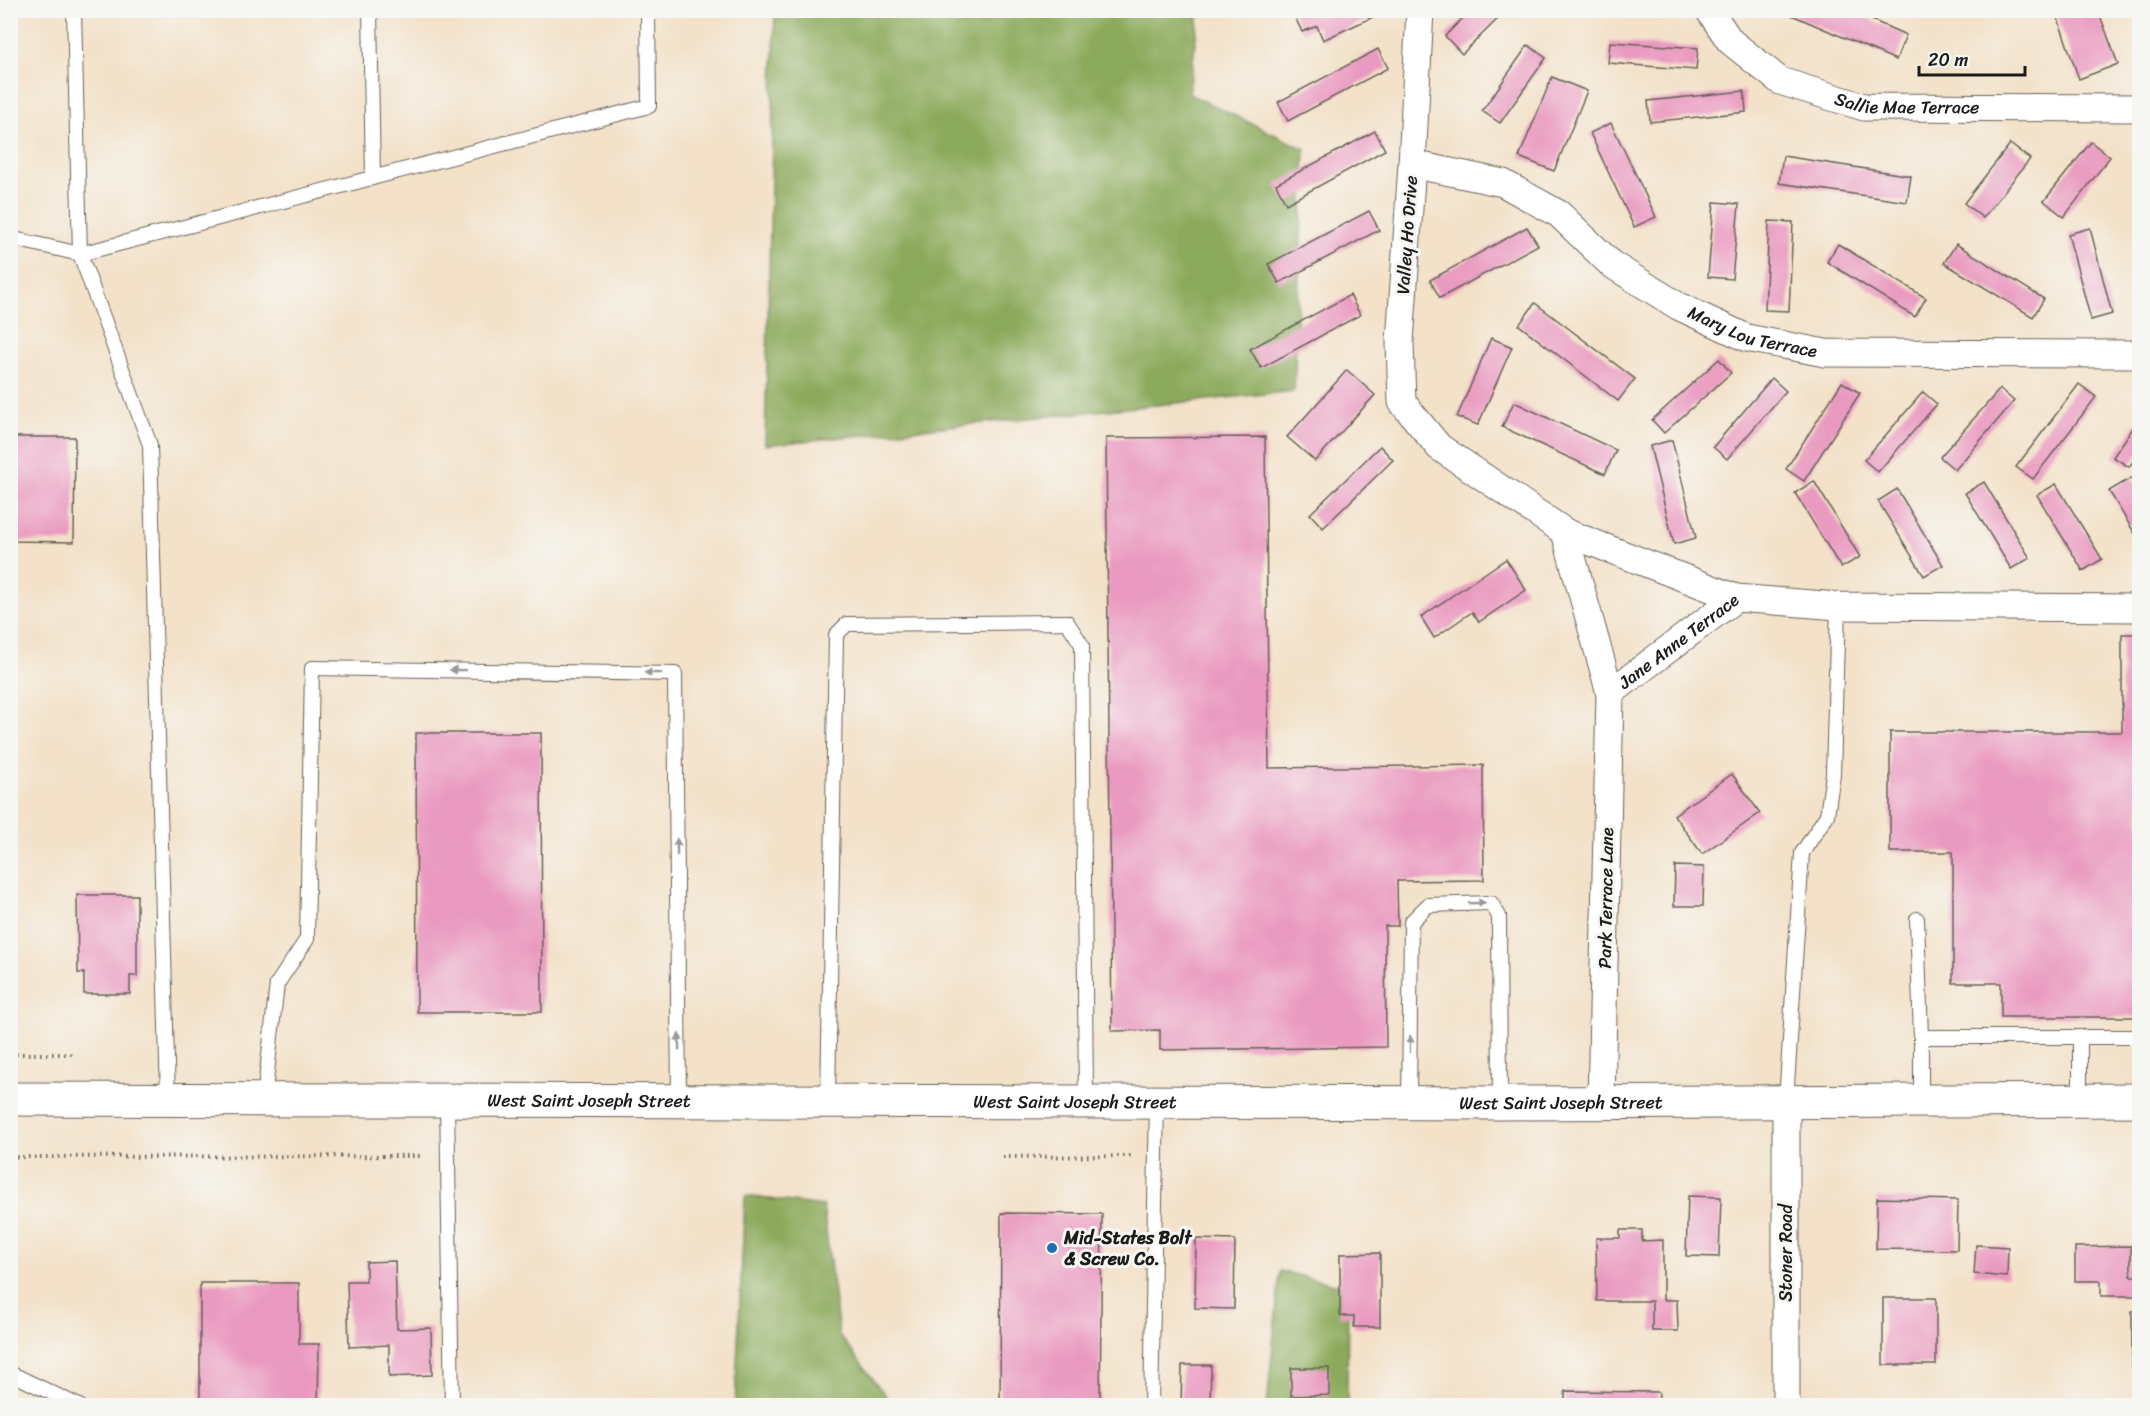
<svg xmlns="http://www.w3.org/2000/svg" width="2150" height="1416" font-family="Sriracha,sans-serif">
<rect width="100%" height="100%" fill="#f6f6f2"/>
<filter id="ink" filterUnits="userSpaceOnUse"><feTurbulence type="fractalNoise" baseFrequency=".0167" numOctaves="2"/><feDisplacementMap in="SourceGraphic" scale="12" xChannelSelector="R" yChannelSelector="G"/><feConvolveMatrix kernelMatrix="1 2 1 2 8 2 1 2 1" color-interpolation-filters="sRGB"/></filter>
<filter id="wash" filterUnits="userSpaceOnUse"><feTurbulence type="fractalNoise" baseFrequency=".008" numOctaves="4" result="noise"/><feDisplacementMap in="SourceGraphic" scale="24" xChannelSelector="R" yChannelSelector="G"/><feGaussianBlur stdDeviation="1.35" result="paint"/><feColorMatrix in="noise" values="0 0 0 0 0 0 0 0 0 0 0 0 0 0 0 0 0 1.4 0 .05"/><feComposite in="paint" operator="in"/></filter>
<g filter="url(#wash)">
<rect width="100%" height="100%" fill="#f3e1c8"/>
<g fill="#8caa5c" stroke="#54633c" stroke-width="1.5">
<polygon points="775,11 1199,11 1189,94 1305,149 1294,391 765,445"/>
<polygon points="745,1196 823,1206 839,1335 893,1405 735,1405"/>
<polygon points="1280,1271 1348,1287 1347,1405 1267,1406"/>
</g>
<g id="blocks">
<g fill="#ea9ac0">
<polygon points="1298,10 1370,10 1373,17 1323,40 1317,26 1302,32 1293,13"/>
<polygon points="1471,10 1507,10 1462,54 1445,36"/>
<polygon points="1780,10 1849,10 1906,35 1896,60"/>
<polygon points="2055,10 2098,10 2118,64 2079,79"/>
<polygon points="1610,42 1698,48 1696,70 1608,63"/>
<polygon points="1528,45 1546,58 1500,123 1482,111"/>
<polygon points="1378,49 1388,68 1288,121 1278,102"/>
<polygon points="1552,77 1587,91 1554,171 1519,157"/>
<polygon points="1744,91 1746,112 1650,122 1648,101"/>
<polygon points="1611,123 1656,217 1634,227 1590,133"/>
<polygon points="1375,131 1385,150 1286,204 1276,184"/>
<polygon points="2091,142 2110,157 2064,217 2044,201"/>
<polygon points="2010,144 2030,159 1983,218 1964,203"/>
<polygon points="1783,156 1911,176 1907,202 1779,183"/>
<polygon points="1714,202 1739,204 1732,279 1708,277"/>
<polygon points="1369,211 1379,230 1279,283 1268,264"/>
<polygon points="1769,221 1793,222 1789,311 1765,310"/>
<polygon points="1527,227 1538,245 1440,298 1430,280"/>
<polygon points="2090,228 2112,314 2091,320 2068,234"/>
<polygon points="1838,244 1926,298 1915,317 1827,262"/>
<polygon points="1956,244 2044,299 2033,317 1944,263"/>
<polygon points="1350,295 1360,315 1261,368 1250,349"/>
<polygon points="1535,303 1635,379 1618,401 1519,325"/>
<polygon points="1491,338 1512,347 1478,425 1457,417"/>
<polygon points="1719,359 1731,373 1664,433 1652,420"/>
<polygon points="1347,370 1375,395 1315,461 1287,437"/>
<polygon points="1772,378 1786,391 1727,459 1713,447"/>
<polygon points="1842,382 1860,393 1804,481 1786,469"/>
<polygon points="2079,384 2096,397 2033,479 2016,467"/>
<polygon points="2000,389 2014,401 1955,470 1940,457"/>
<polygon points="1923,392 1937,404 1878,472 1864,460"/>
<polygon points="1514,402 1616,450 1605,474 1502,427"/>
<polygon points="2140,418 2140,452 2129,467 2113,457"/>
<polygon points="10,437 75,437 74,542 10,541"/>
<polygon points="1265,437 1269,768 1483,765 1484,880 1397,881 1398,926 1385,926 1386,1047 1160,1050 1160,1030 1112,1031 1106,438"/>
<polygon points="1672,440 1696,538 1674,544 1650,446"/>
<polygon points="1380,446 1393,460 1323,528 1310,514"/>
<polygon points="2131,478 2140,492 2140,542 2109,491"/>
<polygon points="1814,481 1860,557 1841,568 1795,493"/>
<polygon points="1984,482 2030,558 2011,569 1965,493"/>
<polygon points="2056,484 2102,559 2083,571 2037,495"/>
<polygon points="1897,489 1943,565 1924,576 1878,501"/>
<polygon points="1506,559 1526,590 1479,622 1472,612 1434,638 1421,617"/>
<polygon points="2122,634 2140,634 2140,1017 2001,1017 2001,983 1953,983 1953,852 1890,852 1890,732 2122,732"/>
<polygon points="416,733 541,733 542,1012 417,1012"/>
<polygon points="1732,774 1760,813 1702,854 1674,815"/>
<polygon points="1675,866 1704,867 1703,906 1674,906"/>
<polygon points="77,895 137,895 137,976 130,976 130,994 84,994 84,973 78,973"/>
<polygon points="1688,1196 1721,1197 1719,1257 1686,1256"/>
<polygon points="1877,1198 1958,1200 1957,1250 1876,1249"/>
<polygon points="1001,1213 1102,1214 1100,1406 1000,1406"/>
<polygon points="1620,1230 1642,1230 1642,1241 1663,1240 1663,1300 1677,1300 1678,1331 1652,1331 1652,1301 1597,1301 1596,1238 1620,1238"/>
<polygon points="1196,1239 1235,1240 1234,1309 1195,1308"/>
<polygon points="1976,1245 2008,1247 2007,1277 1974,1274"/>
<polygon points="2131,1246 2131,1276 2137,1276 2137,1296 2101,1296 2101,1281 2075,1281 2075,1247"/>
<polygon points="1380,1253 1380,1327 1354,1327 1354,1316 1340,1316 1340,1254"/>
<polygon points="395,1261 397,1329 431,1328 432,1375 389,1377 389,1345 349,1347 347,1281 366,1281 366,1262"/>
<polygon points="200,1283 299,1283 299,1344 319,1344 318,1406 200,1406"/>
<rect x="1883" y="1298" width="53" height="67"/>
<rect x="2132" y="1311" width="8" height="55"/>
<polygon points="1182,1365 1211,1365 1210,1406 1181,1406"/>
<polygon points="1291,1368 1329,1368 1329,1395 1291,1396"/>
<polygon points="1565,1391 1659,1392 1658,1406 1565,1406"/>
</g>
</g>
</g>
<g filter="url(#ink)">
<use href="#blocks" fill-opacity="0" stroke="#676158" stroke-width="1.5"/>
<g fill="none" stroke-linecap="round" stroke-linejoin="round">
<defs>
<g id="service">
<polyline points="370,10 373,178"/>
<polyline points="10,238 80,254 74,10"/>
<polyline points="1917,919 1921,1037 2140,1037"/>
<polyline points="1921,1037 1921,1101"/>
<polyline points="2080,1037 2080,1100"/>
<polyline points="168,1099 150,445 80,254 649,106 648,10"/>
<polyline points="264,1099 277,984 307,939 312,668 675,674 679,1100"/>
<polyline points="447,1100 452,1406"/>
<polyline points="828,1101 836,635 847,624 1067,622 1082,645 1086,1101"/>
<polyline points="1786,1101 1802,853 1827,815 1833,774 1838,606"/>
<polyline points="1409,1102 1411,922 1428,905 1491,903 1499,916 1500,1103"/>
<polyline points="10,1373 79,1406"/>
<polyline points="1151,1406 1157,1101"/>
</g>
<g id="minor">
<polyline points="1420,10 1412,164 1400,342 1402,402 1439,447 1565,532 1610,693 1601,1103"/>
<path id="s1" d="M1709,10L1730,41L1780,81L1864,107L2140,108"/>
<path id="s2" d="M1412,164L1503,183L1559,214L1611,264L1678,306L1747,338L1825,353L2140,354"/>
<polyline points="1565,532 1736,598"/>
<path id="s3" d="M1610,693L1736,598L1838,606L2140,608"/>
<polyline points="1786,1406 1786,1101"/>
</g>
<g id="tertiary">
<path id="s4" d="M10,1099L1500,1103L2140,1100"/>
</g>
</defs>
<use href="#service" stroke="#676158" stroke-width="16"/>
<use href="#minor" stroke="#676158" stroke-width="29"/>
<use href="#tertiary" stroke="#676158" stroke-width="35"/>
<g stroke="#676158" stroke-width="4" stroke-dasharray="1.5 4.5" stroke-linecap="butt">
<polyline points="10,1054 76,1054"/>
<polyline points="10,1157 424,1156"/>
<polyline points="1003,1157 1131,1156"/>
</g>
<use href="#service" stroke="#fff" stroke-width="14"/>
<use href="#minor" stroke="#fff" stroke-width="27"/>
<use href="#tertiary" stroke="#fff" stroke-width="33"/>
</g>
<defs><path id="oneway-solid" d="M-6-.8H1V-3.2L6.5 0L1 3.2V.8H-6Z" transform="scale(1.5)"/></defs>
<g fill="#999">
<use href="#oneway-solid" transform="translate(458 670) rotate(-179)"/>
<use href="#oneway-solid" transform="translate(653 673) rotate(-179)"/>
<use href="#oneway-solid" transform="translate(677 847) rotate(-91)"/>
<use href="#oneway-solid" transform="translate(1477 903) rotate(-2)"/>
<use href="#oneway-solid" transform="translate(679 1042) rotate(-91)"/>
<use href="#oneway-solid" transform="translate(1410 1044) rotate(-89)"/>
</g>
</g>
<circle fill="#1f6fb2" stroke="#f6f6f2" stroke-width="2" cx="1052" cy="1248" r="6"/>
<g text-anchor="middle" stroke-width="6" stroke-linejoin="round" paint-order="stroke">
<g font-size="18" fill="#1c1c1c" stroke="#f6f6f2">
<text dy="6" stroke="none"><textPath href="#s1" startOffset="232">Sallie Mae Terrace</textPath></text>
<text transform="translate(1407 235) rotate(-86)" y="6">Valley Ho Drive</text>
<text dy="6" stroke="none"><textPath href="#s2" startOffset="388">Mary Lou Terrace</textPath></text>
<text dy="6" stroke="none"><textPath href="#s3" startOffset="86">Jane Anne Terrace</textPath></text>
<text transform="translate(1606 898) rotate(-89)" y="6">Park Terrace Lane</text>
<text dy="6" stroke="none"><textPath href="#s4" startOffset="579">West Saint Joseph Street</textPath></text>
<text dy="6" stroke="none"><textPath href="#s4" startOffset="1065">West Saint Joseph Street</textPath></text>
<text dy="6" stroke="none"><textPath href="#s4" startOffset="1551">West Saint Joseph Street</textPath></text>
<text transform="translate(1786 1253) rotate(-90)" y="6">Stoner Road</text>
</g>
<g font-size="18" font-weight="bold" fill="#1c1c1c" stroke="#f6f6f2" text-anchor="start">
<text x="1064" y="1244">Mid-States Bolt<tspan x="1064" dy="21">&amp; Screw Co.</tspan></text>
</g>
</g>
<rect width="2150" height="1416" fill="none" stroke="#f6f6f2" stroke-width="36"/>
<path d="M1919 66v9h106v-9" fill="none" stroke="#1c1c1c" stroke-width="3"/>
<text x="1928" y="66" font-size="18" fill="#1c1c1c" stroke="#f6f6f2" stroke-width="4.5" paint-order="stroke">20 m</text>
</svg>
